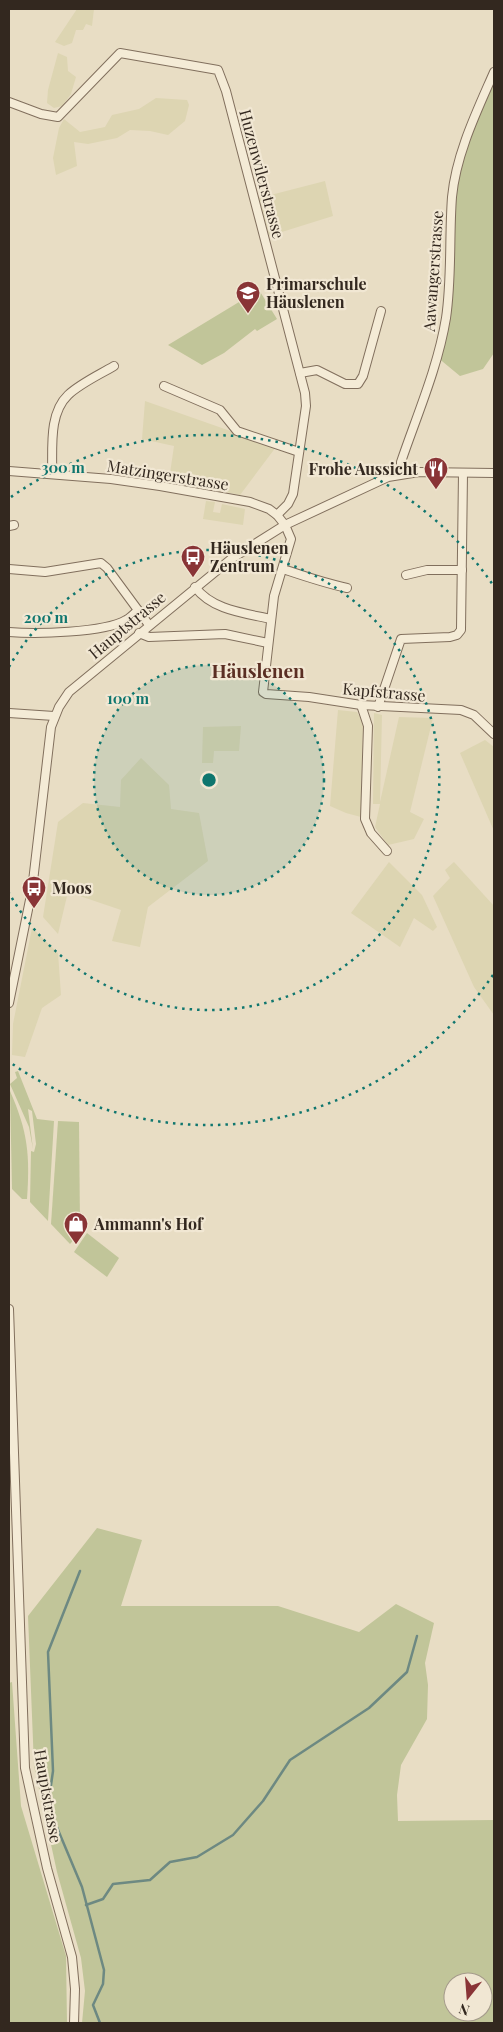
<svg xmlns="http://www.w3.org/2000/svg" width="503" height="2032" font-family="'Playfair Display',serif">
<rect width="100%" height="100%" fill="#e8ddc4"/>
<g fill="#ddd5b2">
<polygon points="77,9 94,9 92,26 86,24 83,30 76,30 72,43 64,46 55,42"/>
<polygon points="58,53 67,57 68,71 76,77 71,94 62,106 54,108 47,103 48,90"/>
<polygon points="156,98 187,100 189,105 185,121 168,135 150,131 130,130 117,138 88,144 74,142 77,166 56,175 53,158 59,128 64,119 80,132 105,127 112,115 139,109"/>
<polygon points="325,181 333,216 269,236 259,198"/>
<polygon points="145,401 276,447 240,495 169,480 174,446 142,439"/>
<polygon points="206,501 215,502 213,512 220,513 222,504 245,509 243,525 203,519"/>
<polygon points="338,710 357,712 363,723 361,817 346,813 330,806"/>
<polygon points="374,713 382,715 380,802 399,717 433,718 410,812 424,819 414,839 388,845 375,827 380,804 373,804"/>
<polygon points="241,726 239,751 214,751 213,763 202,763 203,727"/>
<polygon points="485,740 494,747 494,831 460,753"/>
<polygon points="141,758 169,785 171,809 199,813 208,861 148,907 140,947 112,941 121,910 68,892 58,934 43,917 58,822 83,803 120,807 121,780"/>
<polygon points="389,862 422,895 437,927 433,931 414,918 400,947 351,913"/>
<polygon points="454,862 494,906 494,1015 474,987 433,896 450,878 445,870"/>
<polygon points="32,928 58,953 61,995 42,1008 25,1057 12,1055 13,1024"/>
</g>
<g fill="#c1c599" fill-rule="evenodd">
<polygon points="494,72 494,353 483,369 460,376 437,357 443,335 455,175"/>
<polygon points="259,290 277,319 257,331 255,329 224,353 202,365 168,345"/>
<polygon points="18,1071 37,1119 54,1121 48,1221 30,1202 31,1151 34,1152 36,1144 32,1111 28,1109 33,1149 29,1127 10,1084 17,1078 15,1072"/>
<path d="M10,1091C28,1132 30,1155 27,1199H22L12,1189Z"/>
<polygon points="58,1121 79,1122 80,1226 78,1235 70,1244 51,1224"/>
<polygon points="87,1233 119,1258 107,1277 74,1252"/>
<path d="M97,1528L142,1540L121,1606H278L359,1632L396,1604L434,1623L425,1663L428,1685L427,1719L401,1765L397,1795L398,1821L494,1820V2023H82L85,1991L81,1958L57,1872L34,1766L28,1616ZM453,1982H483V2012H453Z"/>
<polygon points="12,1682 21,1806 66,1956 67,2023 9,2023 9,1683"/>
</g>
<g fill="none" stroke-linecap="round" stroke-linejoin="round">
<g stroke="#6d8982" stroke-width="2.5">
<polyline points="80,1571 48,1652 53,1771 48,1806 82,1887 104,1970 103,1984 93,2005 100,2023"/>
<polyline points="86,1905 103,1899 113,1884 150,1880 170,1862 197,1857 233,1835 263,1801 290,1760 369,1708 407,1672 417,1636"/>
</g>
<defs>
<g id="minor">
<polyline points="9,102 41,114 58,117 120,53 218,70 226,91 305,393 306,406 293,494 288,504 277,515"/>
<polyline points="300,373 317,370 345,384 358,384 363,376 381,311"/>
<polyline points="164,386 220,410 237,431 299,452"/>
<polyline points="9,471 111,479 160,486 250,502 269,509 277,515 285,525 291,539 274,596 263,692 266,694 309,697 361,705 461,710 474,715 494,734"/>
<path d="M52,474C53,450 48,414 68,395C81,383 99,375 114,366"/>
<path d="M401,474V462C417,415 438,367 446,318C452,278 449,237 452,197C456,154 477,111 494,72"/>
<polyline points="9,526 14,525"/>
<polyline points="9,569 45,572 101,563 107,568 149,625"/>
<path d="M283,569C304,576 324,583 347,588"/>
<polyline points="406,575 427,570 462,570"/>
<path d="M195,587C212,610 244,613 271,619"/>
<path d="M9,632C35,634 104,633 126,620C130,618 134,614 138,610"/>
<polyline points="139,633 149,637 225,634 268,643"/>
<polyline points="361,705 368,726 365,819 371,833 387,851"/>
<polyline points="378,707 401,639 450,637 457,635 461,630 463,473"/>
<polyline points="9,713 54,716"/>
<polyline points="9,1003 32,890 51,727 59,707 69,692 231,559 285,525 388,477 419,472 494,473"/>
<polyline points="9,1309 25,1768 47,1868 72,1957 75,1989 74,2023"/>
</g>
</defs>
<use href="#minor" stroke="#816f5d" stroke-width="10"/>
<use href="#minor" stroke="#f4ebd6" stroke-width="8"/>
</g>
<circle cx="209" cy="780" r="115" fill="#0f766e" fill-opacity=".12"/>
<g fill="none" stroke="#0f766e" stroke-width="2.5" stroke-dasharray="2.5 5">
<circle cx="209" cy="780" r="115"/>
<path d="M9 667A230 230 0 1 1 9 893"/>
<path d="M493 975A345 345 0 0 1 11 1063M11 497A345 345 0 0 1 493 585"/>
</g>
<defs>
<symbol id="school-pin" viewBox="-11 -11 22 30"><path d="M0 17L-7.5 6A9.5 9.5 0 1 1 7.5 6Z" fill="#893436" stroke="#f1e7d3"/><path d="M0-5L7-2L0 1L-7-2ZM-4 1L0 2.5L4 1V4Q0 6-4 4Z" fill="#fff"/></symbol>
<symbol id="restaurant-pin" viewBox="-11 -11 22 30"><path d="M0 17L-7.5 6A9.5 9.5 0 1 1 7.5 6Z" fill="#893436" stroke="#f1e7d3"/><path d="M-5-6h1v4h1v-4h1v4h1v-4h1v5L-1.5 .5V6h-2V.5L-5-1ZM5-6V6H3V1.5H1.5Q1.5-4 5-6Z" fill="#fff"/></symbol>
<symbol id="bus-pin" viewBox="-11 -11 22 30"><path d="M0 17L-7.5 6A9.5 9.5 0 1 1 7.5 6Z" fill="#893436" stroke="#f1e7d3"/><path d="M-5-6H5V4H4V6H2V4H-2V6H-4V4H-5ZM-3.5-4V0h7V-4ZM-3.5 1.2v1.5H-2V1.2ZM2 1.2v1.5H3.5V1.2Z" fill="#fff"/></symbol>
<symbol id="shop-pin" viewBox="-11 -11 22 30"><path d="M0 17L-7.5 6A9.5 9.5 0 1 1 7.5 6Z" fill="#893436" stroke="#f1e7d3"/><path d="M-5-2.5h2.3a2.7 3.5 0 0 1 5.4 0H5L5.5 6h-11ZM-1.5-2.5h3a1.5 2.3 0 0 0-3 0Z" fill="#fff"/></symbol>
</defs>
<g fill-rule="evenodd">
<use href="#school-pin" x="234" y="279" width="28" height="38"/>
<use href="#restaurant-pin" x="422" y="455" width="28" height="38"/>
<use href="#bus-pin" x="179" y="543" width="28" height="38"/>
<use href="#bus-pin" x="20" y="874" width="28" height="38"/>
<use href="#shop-pin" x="62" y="1210" width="28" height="38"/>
</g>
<g text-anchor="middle" stroke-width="4.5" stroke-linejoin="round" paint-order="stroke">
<g font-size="16" fill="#33281f" stroke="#f1e7d3">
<text transform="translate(262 174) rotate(75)" y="6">Huzenwilerstrasse</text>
<text transform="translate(433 271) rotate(-86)" y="6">Aawangerstrasse</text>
<text transform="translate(168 475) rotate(9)" y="6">Matzingerstrasse</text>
<text transform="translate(127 625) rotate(-40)" y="6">Hauptstrasse</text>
<text transform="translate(384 692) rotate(5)" y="6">Kapfstrasse</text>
<text transform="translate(48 1796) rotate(80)" y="6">Hauptstrasse</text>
</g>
<g font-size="16" font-weight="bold" fill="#33281f" stroke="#f1e7d3" text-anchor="start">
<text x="266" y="290">Primarschule<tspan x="266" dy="18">Häuslenen</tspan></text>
<text x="418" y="475" text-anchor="end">Frohe Aussicht</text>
<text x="210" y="554">Häuslenen<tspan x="210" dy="18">Zentrum</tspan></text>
<text x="52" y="894">Moos</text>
<text x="94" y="1230">Ammann's Hof</text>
</g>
<g font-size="19" font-weight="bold" fill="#5a2e23" stroke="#f1e7d3">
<text x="258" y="678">Häuslenen</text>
</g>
</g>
<circle cx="209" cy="780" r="8" fill="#0f766e" stroke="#f1e7d3" stroke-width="2.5"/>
<g font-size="15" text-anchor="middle" font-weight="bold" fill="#0f766e" stroke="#f1e7d3" stroke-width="4.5" stroke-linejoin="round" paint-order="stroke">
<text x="63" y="473">300 m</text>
<text x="46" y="623">200 m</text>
<text x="128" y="704">100 m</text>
</g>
<rect width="503" height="2032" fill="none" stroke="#33281f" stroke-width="20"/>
<g transform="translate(468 1997) rotate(197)"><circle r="24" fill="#f1e7d3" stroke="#a59b8b"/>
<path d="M0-4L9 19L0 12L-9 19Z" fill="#893436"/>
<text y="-8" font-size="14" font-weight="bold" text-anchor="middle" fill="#33281f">N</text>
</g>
</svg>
